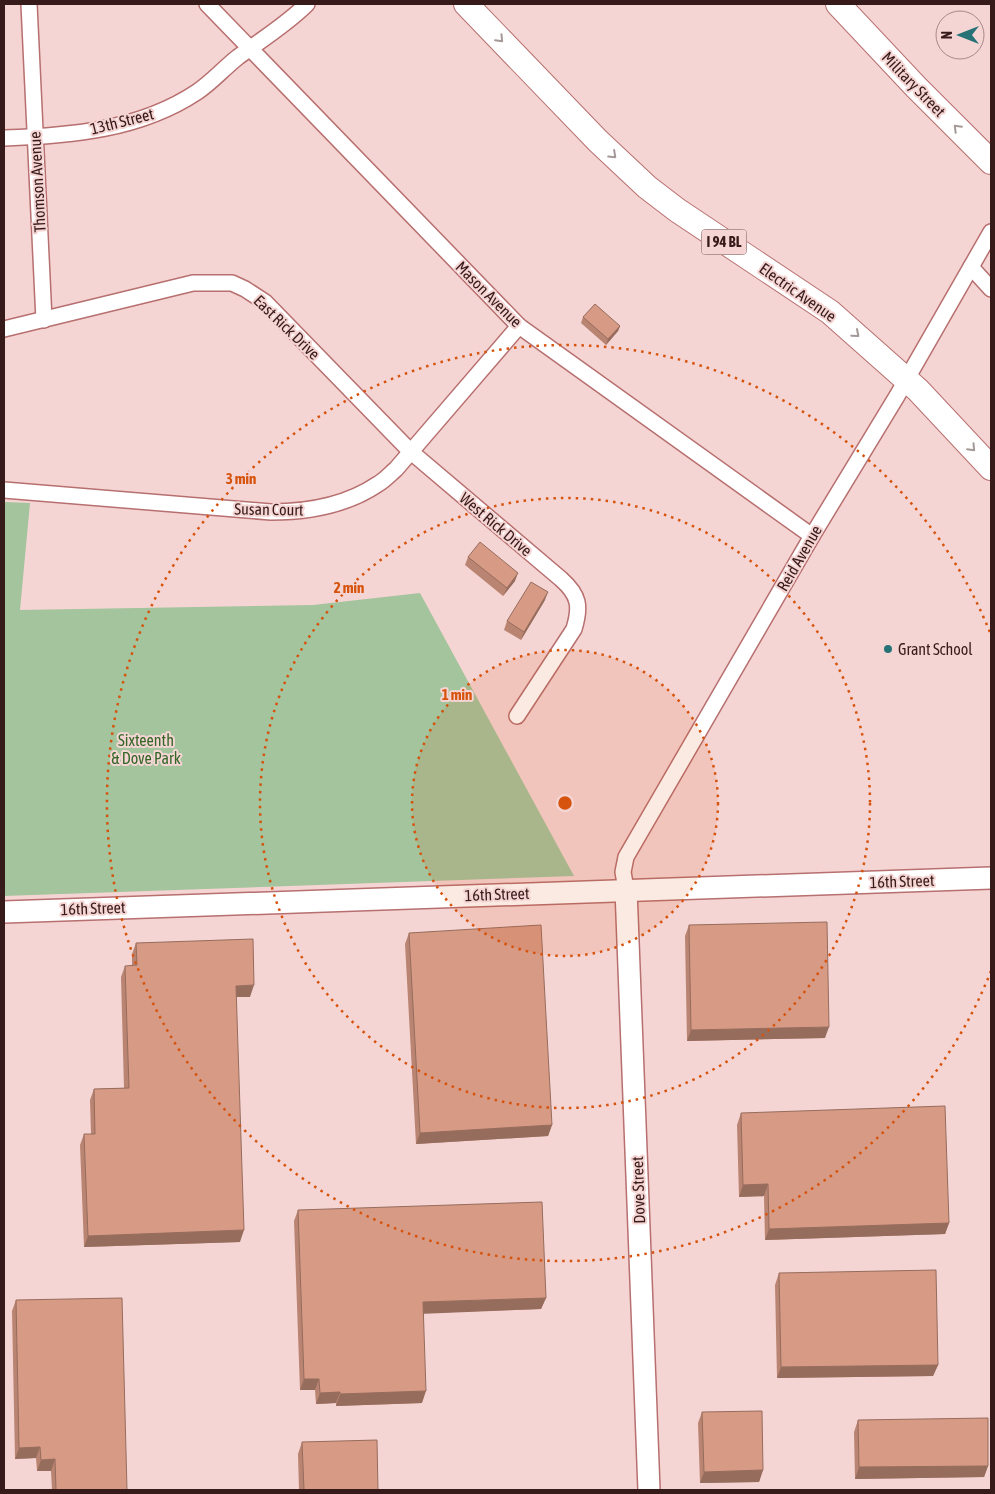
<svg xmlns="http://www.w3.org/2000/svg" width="995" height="1494" font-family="'Asap Condensed',sans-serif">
<rect width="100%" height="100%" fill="#f5d5d3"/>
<polygon fill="#a3c49c" points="4,502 30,503 20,610 313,605 420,593 574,876 4,896"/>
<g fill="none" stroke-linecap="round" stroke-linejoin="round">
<defs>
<g id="street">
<polyline points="29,4 44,320"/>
<polyline points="207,4 519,326 812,536"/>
<path d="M4,138C70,136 140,130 197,92C212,82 224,68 238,57C261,40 286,25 307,4"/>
<polyline points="971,267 991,289"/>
<path d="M4,329L193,283H232L245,289L265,302L410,451L561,579C579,595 581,606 574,629L517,716"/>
<path d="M4,490L271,512C307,512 347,505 378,484C385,480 390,474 396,469L519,326"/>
<polyline points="626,889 623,872 626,857 812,536 897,396 991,232"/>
</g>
<g id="secondary">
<polyline points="626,889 649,1490"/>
<polyline points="4,912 991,878"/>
</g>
<g id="primary">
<polyline points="466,4 598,141 647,187 677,210 830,312 918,390 991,468"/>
<polyline points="838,4 916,87 991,162"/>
</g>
</defs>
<use href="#street" stroke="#b76f6f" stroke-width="18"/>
<use href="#secondary" stroke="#b76f6f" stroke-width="24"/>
<use href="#primary" stroke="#b76f6f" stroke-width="26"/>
<use href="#street" stroke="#fff" stroke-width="15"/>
<use href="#secondary" stroke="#fff" stroke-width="21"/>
<use href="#primary" stroke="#fff" stroke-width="24"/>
</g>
<g fill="#b98472">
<polygon points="583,317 620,326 618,331 606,345 581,323"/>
<polygon points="468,557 515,581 503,596 465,565"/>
<polygon points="545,600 521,640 504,630 507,621"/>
<polygon points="689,925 825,1038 687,1041 685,936"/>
<polygon points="409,933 552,1125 548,1136 416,1144 405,944"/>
<polygon points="136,943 250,997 236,997 240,1242 84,1247 80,1145 84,1134 91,1134 90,1100 94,1089 124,1088 121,977 125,966 132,966 132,954"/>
<polygon points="741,1113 949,1223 945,1234 765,1240 764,1196 739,1197 737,1125"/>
<polygon points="298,1210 546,1298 541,1309 424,1313 422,1403 336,1406 336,1403 316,1404 315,1390 300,1390 294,1221"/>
<polygon points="779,1273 938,1365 933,1376 777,1378 775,1285"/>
<polygon points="16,1300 127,1490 52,1490 51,1471 37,1471 36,1458 15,1459 12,1311"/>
<polygon points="702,1412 763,1470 759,1482 700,1483 698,1423"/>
<polygon points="858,1420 988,1466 984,1477 855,1479 854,1432"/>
<polygon points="302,1442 378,1490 299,1490 298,1454"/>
</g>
<g fill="#966c5d">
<polygon points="620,326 618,331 606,345 608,339"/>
<polygon points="518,573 515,581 503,596 507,588"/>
<polygon points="548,592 545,600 521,640 524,632"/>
<polygon points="254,985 250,997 232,997 236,986"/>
<polygon points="829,1027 825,1038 687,1041 691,1030"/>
<polygon points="552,1125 548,1136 416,1144 420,1133"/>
<polygon points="768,1184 764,1196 739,1197 743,1185"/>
<polygon points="949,1223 945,1234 765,1240 769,1229"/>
<polygon points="244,1230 240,1242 84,1247 88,1236"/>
<polygon points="546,1298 541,1309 419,1314 423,1302"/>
<polygon points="938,1365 933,1376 777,1378 781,1367"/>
<polygon points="304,1379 319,1379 315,1390 300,1390"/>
<polygon points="426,1391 422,1403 336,1406 340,1394"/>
<polygon points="340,1392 336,1403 316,1404 320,1393"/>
<polygon points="40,1447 36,1458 15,1459 19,1448"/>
<polygon points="55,1459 51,1471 37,1471 41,1460"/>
<polygon points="988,1466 984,1477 855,1479 859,1467"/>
<polygon points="763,1470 759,1482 700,1483 704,1472"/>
</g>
<g fill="#d79a85" stroke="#966c5d">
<polygon points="595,304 620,326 608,339 583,317"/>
<polygon points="480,542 518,573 507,588 468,557"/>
<polygon points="531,582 548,592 524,632 507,621"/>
<polygon points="827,922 829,1027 691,1030 689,925"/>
<polygon points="541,925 552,1125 420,1133 409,933"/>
<polygon points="253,939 254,985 236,986 244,1230 88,1236 84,1134 95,1134 94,1089 129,1088 125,966 137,965 136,943"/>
<polygon points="945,1106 949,1223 769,1229 768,1184 743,1185 741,1113"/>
<polygon points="542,1202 546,1298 423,1302 426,1391 340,1394 340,1392 320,1393 319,1379 304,1379 298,1210"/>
<polygon points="936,1270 938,1365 781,1367 779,1273"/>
<polygon points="122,1298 127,1490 56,1490 55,1459 41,1460 40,1447 19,1448 16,1300"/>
<polygon points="762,1411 763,1470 704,1472 702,1412"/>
<polygon points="988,1418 988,1466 859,1467 858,1420"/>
<polygon points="377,1440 378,1490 304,1490 302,1442"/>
</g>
<defs><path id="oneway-chevron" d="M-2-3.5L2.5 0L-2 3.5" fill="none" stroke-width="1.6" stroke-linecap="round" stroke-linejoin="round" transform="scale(1.25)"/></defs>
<g stroke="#a59898">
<use href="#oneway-chevron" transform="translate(500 39) rotate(46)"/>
<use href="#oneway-chevron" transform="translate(957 128) rotate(-135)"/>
<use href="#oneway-chevron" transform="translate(613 155) rotate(43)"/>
<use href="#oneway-chevron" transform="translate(856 334) rotate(41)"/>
<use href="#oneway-chevron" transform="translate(972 448) rotate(47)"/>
</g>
<circle cx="565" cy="803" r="153" fill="#d6530d" fill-opacity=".12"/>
<g fill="none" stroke="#d6530d" stroke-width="2.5" stroke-dasharray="2.5 5">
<circle cx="565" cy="803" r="153"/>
<circle cx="565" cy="803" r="305"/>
<path d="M991 971A458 458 0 1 1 991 635"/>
</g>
<circle fill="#277276" stroke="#f5d5d3" stroke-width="2" cx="888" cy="649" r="5"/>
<g text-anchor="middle" stroke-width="4" stroke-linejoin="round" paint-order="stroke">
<rect fill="#f5d5d3" stroke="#705252" stroke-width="1" x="701.5" y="229.5" width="45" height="25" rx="4"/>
<g font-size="15" font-weight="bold" fill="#371a1a">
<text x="724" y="247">I 94 BL</text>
</g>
<g font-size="16" fill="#371a1a" stroke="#f5d5d3">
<text transform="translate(914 84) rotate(46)" y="6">Military Street</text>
<text transform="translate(122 121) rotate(-14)" y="6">13th Street</text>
<text transform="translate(37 182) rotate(-93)" y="6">Thomson Avenue</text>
<text transform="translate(798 292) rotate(35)" y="6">Electric Avenue</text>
<text transform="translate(489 294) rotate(45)" y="6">Mason Avenue</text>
<text transform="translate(287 327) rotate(44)" y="6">East Rick Drive</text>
<text transform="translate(269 509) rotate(1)" y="6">Susan Court</text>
<text transform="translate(496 524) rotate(40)" y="6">West Rick Drive</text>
<text transform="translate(799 558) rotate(-60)" y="6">Reid Avenue</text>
<text transform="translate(902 881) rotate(-2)" y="6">16th Street</text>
<text transform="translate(497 894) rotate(-2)" y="6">16th Street</text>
<text transform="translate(93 908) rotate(-2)" y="6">16th Street</text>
<text transform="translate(638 1190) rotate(-92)" y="6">Dove Street</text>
</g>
<g font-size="16" fill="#371a1a" stroke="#f5d5d3" text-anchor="start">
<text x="898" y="655">Grant School</text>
</g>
<g font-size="16" fill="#326627" stroke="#f5d5d3">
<text x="146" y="746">Sixteenth<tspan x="146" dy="18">&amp; Dove Park</tspan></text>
</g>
</g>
<circle cx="565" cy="803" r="8" fill="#d6530d" stroke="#f5d5d3" stroke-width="2.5"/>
<g font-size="15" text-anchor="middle" font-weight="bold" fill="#d6530d" stroke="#f5d5d3" stroke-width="4" stroke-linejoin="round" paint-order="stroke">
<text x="241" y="484">3 min</text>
<text x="349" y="593">2 min</text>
<text x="457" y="700">1 min</text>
</g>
<rect width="995" height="1494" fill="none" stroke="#371a1a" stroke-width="10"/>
<g transform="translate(960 35) rotate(270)"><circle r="24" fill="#f5d5d3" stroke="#a98a89"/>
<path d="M0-4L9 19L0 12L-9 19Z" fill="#277276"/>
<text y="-8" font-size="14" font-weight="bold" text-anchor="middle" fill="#371a1a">N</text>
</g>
</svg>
